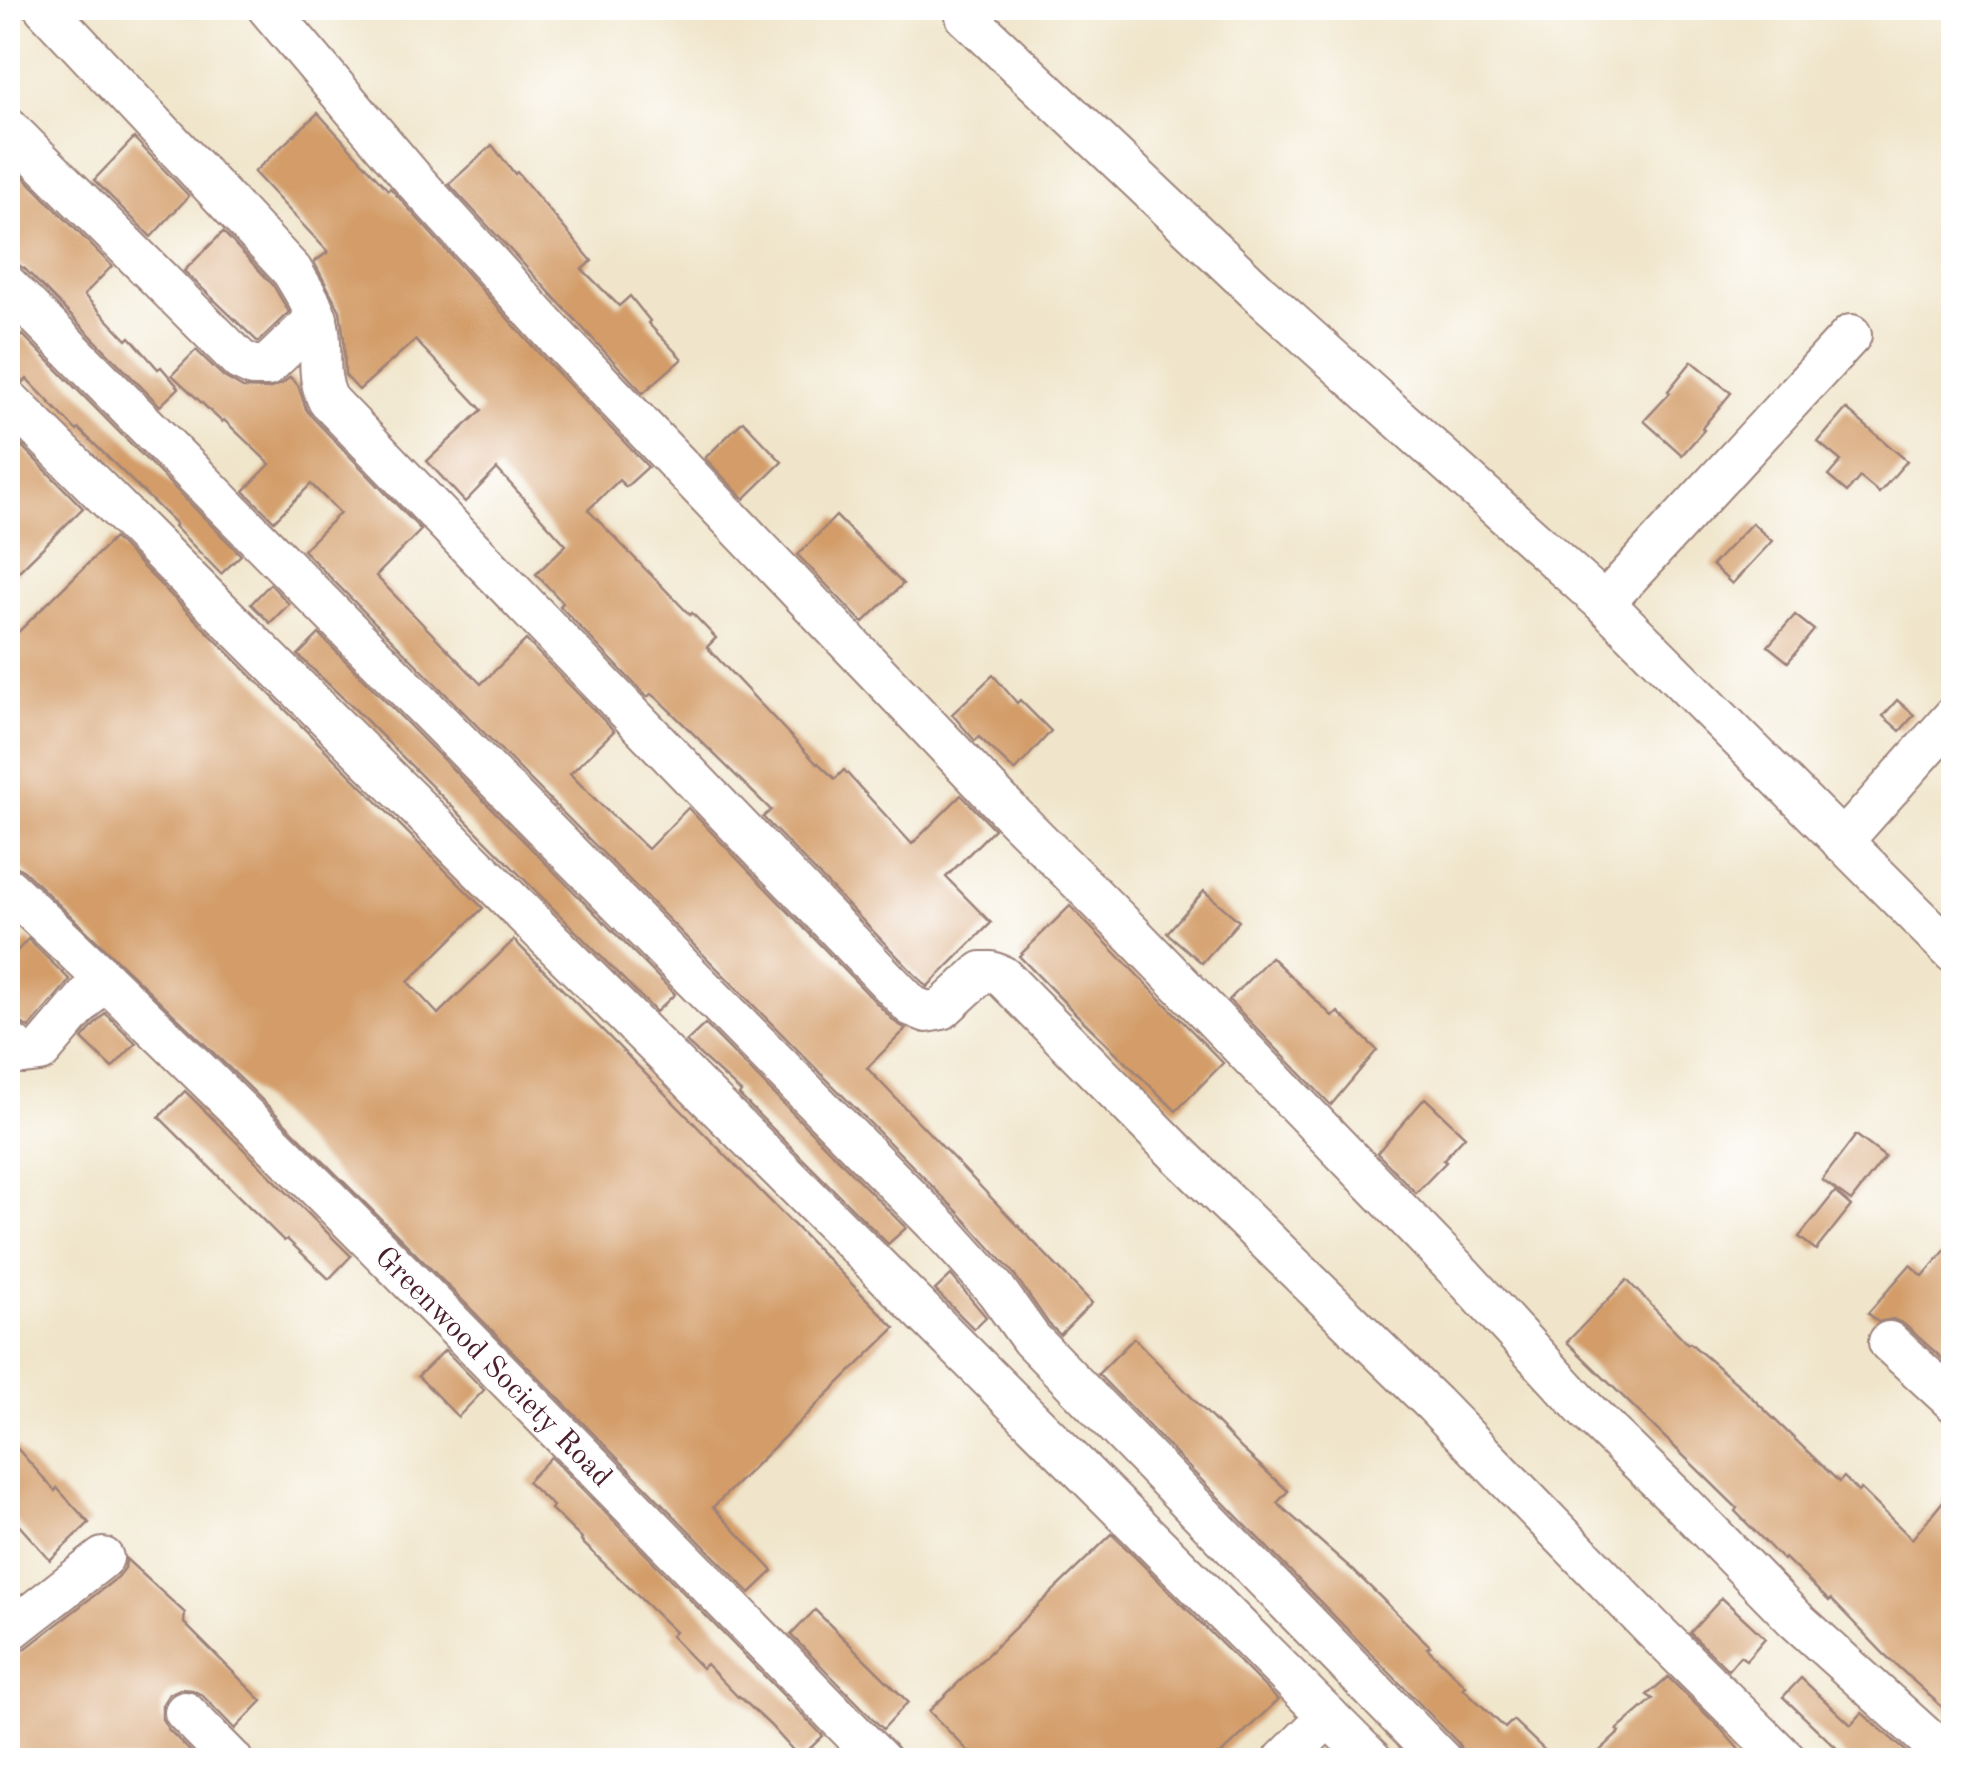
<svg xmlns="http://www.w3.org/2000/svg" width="1961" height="1768" font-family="'Old Standard TT',serif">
<rect width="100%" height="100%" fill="#fff"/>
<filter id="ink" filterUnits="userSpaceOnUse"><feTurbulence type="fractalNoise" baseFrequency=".01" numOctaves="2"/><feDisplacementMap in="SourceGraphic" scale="20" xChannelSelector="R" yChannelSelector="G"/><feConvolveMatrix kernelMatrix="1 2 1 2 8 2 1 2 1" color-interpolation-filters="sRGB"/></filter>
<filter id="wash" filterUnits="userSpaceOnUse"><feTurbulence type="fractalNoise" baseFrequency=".0048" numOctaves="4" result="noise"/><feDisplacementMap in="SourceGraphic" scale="40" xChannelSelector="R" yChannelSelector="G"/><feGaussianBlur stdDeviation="2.25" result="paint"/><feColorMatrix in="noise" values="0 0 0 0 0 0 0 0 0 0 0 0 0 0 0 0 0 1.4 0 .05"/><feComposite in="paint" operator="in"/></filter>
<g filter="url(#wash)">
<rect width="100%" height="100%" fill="#f0e5ca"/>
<g id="blocks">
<g fill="#d39c67">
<polygon points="318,113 388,190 390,188 535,349 648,467 626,487 619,480 588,510 690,615 692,613 716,638 707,647 817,764 818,763 835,779 844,770 912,844 961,795 994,829 946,877 991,923 927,987 763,817 771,810 656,697 651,694 647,697 560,606 563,603 536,574 566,545 497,469 465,502 427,461 482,410 451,377 415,340 359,390 345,375 344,339 340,311 314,262 328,252 254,172"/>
<polygon points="134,138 189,196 151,237 94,180"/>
<polygon points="492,145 515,174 517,172 592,261 582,269 619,306 630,296 650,321 648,323 682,359 643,393 449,184"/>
<polygon points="8,161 112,266 84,295 127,340 130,337 158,369 161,367 179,388 160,406 25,269 15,263 8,263"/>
<polygon points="223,232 273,285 289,312 258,342 184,271"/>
<polygon points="23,335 241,555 221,574 174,526 176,524 79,429 77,431 27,379 24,382 15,376 8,376 8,349"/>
<polygon points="196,350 224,377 243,388 268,389 282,384 290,377 298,385 306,409 311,416 421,530 376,576 481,684 526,640 614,731 570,774 603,807 648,849 688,808 895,1022 906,1029 867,1068 1092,1303 1060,1335 1049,1324 1014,1274 958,1212 303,550 340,513 311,484 274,521 244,491 270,464 224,420 222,422 172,375"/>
<polygon points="1692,361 1731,393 1702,428 1704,430 1682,455 1644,421 1670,393 1668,391"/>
<polygon points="1846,409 1907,461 1879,493 1860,477 1847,492 1828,476 1841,461 1818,442"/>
<polygon points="743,421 782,462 744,499 705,458"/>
<polygon points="8,432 83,508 8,582"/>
<polygon points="836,516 903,584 863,623 798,555"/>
<polygon points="1752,523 1772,541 1732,584 1712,565"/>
<polygon points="114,538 483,908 408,982 438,1014 514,940 895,1328 713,1507 773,1571 750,1593 465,1303 247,1085 24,871 14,865 8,865 8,642"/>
<polygon points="270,584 289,604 270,623 251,604"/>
<polygon points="1795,615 1814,630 1788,662 1768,646"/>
<polygon points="319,634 675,994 656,1012 365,719 298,655"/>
<polygon points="993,675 1017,703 1020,700 1051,731 1015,771 979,737 975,741 952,714"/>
<polygon points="1897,700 1914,715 1900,731 1883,716"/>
<polygon points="1204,891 1239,921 1202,963 1167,933"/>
<polygon points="1070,906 1223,1063 1176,1111 1072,1010 1019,956"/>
<polygon points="28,939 70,980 29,1028 21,1023 8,1019 8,961"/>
<polygon points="1271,957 1333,1017 1338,1012 1377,1050 1331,1105 1229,1000"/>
<polygon points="105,1013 136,1043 112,1068 82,1039"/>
<polygon points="705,1024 906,1228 888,1244 739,1095 741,1092 686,1042"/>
<polygon points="185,1091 351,1256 329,1279 287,1239 284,1241 159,1117"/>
<polygon points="1425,1098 1465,1136 1443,1160 1446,1162 1416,1193 1377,1153"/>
<polygon points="1856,1135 1885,1157 1851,1201 1822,1180"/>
<polygon points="1835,1192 1851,1206 1816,1250 1799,1237"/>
<polygon points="1954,1240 1954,1369 1904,1324 1893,1319 1878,1322 1868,1313 1910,1265 1923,1276"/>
<polygon points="951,1275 986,1317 974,1329 935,1290"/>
<polygon points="1627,1280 1688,1344 1690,1343 1741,1387 1839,1482 1844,1477 1858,1492 1861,1489 1912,1539 1954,1488 1954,1730 1945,1722 1951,1715 1884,1654 1831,1599 1829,1601 1785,1558 1783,1560 1735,1511 1737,1508 1567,1342"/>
<polygon points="1134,1338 1243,1450 1288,1491 1277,1503 1354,1571 1430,1646 1427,1648 1466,1686 1463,1688 1505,1728 1513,1720 1555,1760 1470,1760 1464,1755 1458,1743 1098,1374"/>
<polygon points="445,1350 484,1390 458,1417 418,1376"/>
<polygon points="8,1438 55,1491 57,1488 89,1523 50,1560 8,1513"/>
<polygon points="551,1457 823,1736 800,1758 770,1725 739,1696 738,1697 706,1664 702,1668 671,1636 675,1632 581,1541 582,1539 551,1509 553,1506 527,1482"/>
<polygon points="1112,1534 1278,1700 1215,1760 977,1760 929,1711"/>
<polygon points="126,1559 185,1613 184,1623 262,1701 235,1729 202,1695 192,1690 180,1689 169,1694 162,1705 162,1719 168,1729 199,1760 8,1760 8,1662 118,1577 125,1568"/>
<polygon points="1722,1598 1765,1638 1746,1660 1740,1656 1728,1670 1690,1633"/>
<polygon points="815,1610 908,1702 883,1729 791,1635"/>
<polygon points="1668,1677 1720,1728 1748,1760 1590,1760 1620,1732 1617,1730 1653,1699 1647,1695"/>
<polygon points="1801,1678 1851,1725 1862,1713 1916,1760 1849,1760 1783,1697"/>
</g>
</g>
</g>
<g filter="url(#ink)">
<use href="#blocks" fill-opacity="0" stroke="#9d827a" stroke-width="2.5"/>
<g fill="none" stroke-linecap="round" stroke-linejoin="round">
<defs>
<g id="minor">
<path d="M45,8L292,271C301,287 313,303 317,321C325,349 314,371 328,400L912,1006L927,1012L942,1009L982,972H991L1002,976L1176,1152L1434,1404L1653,1629L1786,1760"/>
<polyline points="268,8 413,179 553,333 1011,813 1134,936 1463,1276 1585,1409 1682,1503 1795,1619 1951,1760"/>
<polyline points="966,16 1262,296 1604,603 1954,953"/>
<polyline points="8,128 240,360 253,366 267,366 317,318"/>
<polyline points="8,286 941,1229 996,1290 1031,1339 1441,1760"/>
<polyline points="8,399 1372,1760"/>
<polyline points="1604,603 1851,335"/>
<polyline points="1842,842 1954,716"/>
<path id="s1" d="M8,888C308,1169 592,1467 880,1760"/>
<polyline points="8,1042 24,1054 40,1052 103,978"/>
<polyline points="1889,1342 1954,1402"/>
<polyline points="8,1632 103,1558"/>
<polyline points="185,1712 232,1760"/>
<polyline points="1284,1760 1328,1716"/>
</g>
</defs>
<use href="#minor" stroke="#9d827a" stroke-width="44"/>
<use href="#minor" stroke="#fff" stroke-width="40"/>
</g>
</g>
<g text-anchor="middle" stroke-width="10" stroke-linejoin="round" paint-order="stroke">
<g font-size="30" fill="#4a1f2b" stroke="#fff">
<text dy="10" stroke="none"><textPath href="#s1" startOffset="682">Greenwood Society Road</textPath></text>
</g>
</g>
<rect width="1961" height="1768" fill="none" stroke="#fff" stroke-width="40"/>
</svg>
